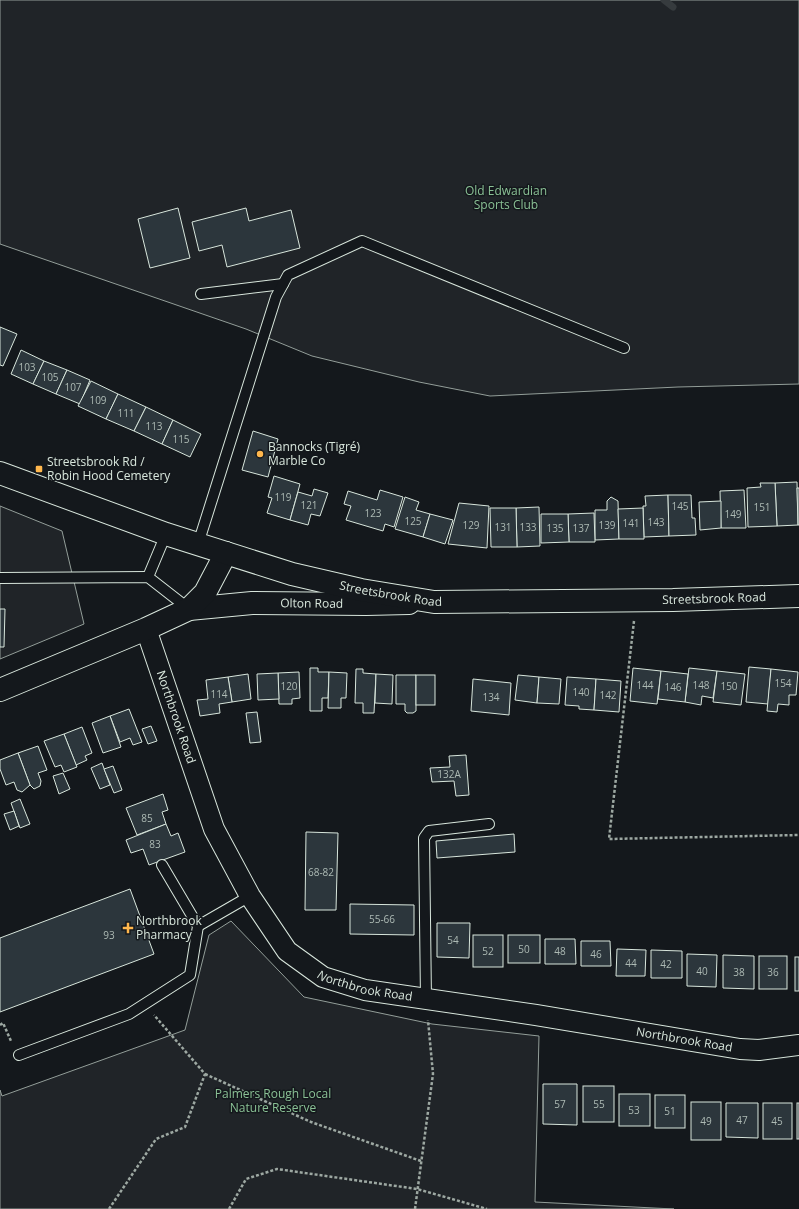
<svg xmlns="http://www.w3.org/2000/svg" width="799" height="1209" font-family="'Open Sans',sans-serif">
<rect width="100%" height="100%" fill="#14181c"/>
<g fill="#202428" stroke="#939e99">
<polygon points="0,0 799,0 799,384 678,387 490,396 419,382 312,356 246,329 0,244"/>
<polygon points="0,506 62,531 84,624 0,659"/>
<polygon points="231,921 304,997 432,1024 539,1036 535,1202 674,1209 0,1209 0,1090 2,1096 185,1030 209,935"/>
</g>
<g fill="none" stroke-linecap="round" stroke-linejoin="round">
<polyline stroke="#363b3e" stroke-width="7" points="664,0 673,7"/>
</g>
<g fill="#2c363c" stroke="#d8e6dc">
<polygon points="178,208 190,258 150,268 138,219"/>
<polygon points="246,208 249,221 291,210 300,248 227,267 222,245 199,251 192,222"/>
<polygon points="0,327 17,334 3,366 0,365"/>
<polygon points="21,350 44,361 33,384 11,374"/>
<polygon points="44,361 67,370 56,394 33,384"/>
<polygon points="67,370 90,380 80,404 56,394"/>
<polygon points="91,381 118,394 106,419 78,406"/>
<polygon points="118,394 146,407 134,431 106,419"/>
<polygon points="146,407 173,420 162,444 134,431"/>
<polygon points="173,420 201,434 190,457 162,444"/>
<polygon points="253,431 278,439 268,477 242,470"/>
<polygon points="274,476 300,484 290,520 267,513 272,498 268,497"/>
<polygon points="797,482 798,525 777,526 775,483"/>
<polygon points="760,483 775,483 777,526 748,527 747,488 761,487"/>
<polygon points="797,488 799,488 799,525 798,525"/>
<polygon points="314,489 328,493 320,516 311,514 308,525 290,520 298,492 312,496"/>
<polygon points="380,490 403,497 394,527 385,524 383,531 346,520 351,506 344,504 348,491 377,500"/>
<polygon points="744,490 746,528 721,528 720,491"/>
<polygon points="668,495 669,536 644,537 643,506 646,506 645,496"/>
<polygon points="668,495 691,495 692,518 695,518 696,535 669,536"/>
<polygon points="405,497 419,502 416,510 430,514 423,537 395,529"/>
<polygon points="611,497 618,501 619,539 595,540 595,510 607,510 607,501"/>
<polygon points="721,501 721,528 700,530 699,502"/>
<polygon points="459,503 489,506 487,548 448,544"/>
<polygon points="539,507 540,546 517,547 516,508"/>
<polygon points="490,508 516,508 517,547 491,547"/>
<polygon points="643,508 644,539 619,539 618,509"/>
<polygon points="594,513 595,542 569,542 568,514"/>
<polygon points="430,514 453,520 445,544 423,537"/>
<polygon points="541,514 568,514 569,542 541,543"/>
<polygon points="0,609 5,609 4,647 0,647"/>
<polygon points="749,667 771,669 768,704 746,702"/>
<polygon points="310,668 318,668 318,672 329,672 328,698 322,698 322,711 310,711"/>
<polygon points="633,668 661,671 657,704 630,701"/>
<polygon points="689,668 717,671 713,698 702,696 701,705 685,702"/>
<polygon points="356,669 363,669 363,673 376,674 374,713 363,713 363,703 355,703"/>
<polygon points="771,669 798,672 796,695 789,695 789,705 778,704 777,712 767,711"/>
<polygon points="661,671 688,674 685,702 658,699"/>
<polygon points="717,671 745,674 741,705 713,702"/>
<polygon points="299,672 300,698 292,699 292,704 279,704 278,673"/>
<polygon points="329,672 347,673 346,698 341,698 341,708 328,708"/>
<polygon points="278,673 279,699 258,700 257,674"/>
<polygon points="248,674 251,699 232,702 228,677"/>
<polygon points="376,674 393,675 392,704 375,703"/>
<polygon points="396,675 416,675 416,711 413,713 407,713 405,711 405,704 396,704"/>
<rect x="416" y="675" width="19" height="30"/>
<polygon points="518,675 539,677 537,703 515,700"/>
<polygon points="228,677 232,702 219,704 220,713 200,716 197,700 208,699 206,680"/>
<polygon points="539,677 561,679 559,704 537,703"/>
<polygon points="567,677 596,679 594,710 579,709 579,706 565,705"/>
<polygon points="473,679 511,683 509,715 471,711"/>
<polygon points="596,679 621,681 619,712 594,710"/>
<polygon points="129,709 142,742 133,745 130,738 120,742 110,716"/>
<polygon points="257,712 261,742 250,743 246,713"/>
<polygon points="110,716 121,747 103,753 92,723"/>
<polygon points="151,726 157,741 148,744 142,729"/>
<polygon points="82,727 92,753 85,756 87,760 76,765 64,734"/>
<polygon points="64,734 77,767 64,772 61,765 55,767 44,741"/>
<polygon points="38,746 47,770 38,773 41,781 40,786 34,789 30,785 18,753"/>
<polygon points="18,753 30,785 22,792 17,790 14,782 6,785 0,769 0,760"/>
<polygon points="466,755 469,795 456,796 454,781 432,782 430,768 450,767 449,756"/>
<polygon points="102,763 110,785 100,789 91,768"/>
<polygon points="113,766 122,790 114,793 104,769"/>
<polygon points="63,773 70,789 59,794 53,776"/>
<polygon points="163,794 168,810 162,812 166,824 137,835 126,808"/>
<polygon points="20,799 30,824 20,828 11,803"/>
<polygon points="14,811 19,826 10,830 4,814"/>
<polygon points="166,824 171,836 178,833 185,852 149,865 143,849 131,853 126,840"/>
<polygon points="306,832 338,833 336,910 305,910"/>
<polygon points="514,834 515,852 437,858 436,841"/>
<polygon points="130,889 154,954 0,1012 0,938"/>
<polygon points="350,904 414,905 414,935 350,934"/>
<polygon points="437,923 470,923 469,958 437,957"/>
<rect x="473" y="935" width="30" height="32"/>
<rect x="508" y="935" width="32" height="28"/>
<polygon points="545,939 575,939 576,964 545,964"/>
<polygon points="581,941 610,941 611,966 581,966"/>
<polygon points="617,949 646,950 645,976 616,976"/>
<polygon points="651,950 682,951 682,978 651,978"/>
<polygon points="687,954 717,955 716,987 687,986"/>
<polygon points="723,955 754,956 754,989 723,988"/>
<rect x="759" y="956" width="28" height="33"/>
<rect x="795" y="957" width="4" height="34"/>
<polygon points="543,1084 577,1084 577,1125 543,1124"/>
<rect x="583" y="1086" width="31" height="36"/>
<rect x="619" y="1094" width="31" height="32"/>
<rect x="655" y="1095" width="30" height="33"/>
<rect x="691" y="1102" width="30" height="38"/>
<polygon points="726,1103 758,1103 758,1138 726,1137"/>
<rect x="763" y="1103" width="29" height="36"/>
<rect x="797" y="1103" width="2" height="36"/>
</g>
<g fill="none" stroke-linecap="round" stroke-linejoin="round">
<defs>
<g id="service">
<polyline points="201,294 283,284"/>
<polyline points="198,544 276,297 288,275 362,241 624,348"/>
<polyline points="148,577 166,534"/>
<polyline points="0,578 148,577 189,609"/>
<polyline points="198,926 250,896"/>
<polyline points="426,1000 424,838 429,831 489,824"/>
<polyline points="19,1055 129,1014 190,975 198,926 162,865"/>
</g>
<g id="minor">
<path id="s1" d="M146,629L214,829L250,896L287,951L323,977L365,990L536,1015L740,1049L759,1050L799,1045"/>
</g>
<g id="tertiary">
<path id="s2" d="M189,609L252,603L366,604L409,603"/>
<polyline points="0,690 146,629 189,609 205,593 226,553"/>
</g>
<g id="secondary">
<path id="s3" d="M0,473L166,534L292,574L361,590L434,602L673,600L799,596"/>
</g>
</defs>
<use href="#service" stroke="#d8e6dc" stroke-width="12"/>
<use href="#minor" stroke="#d8e6dc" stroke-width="22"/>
<use href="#tertiary" stroke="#d8e6dc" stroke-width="24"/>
<use href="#secondary" stroke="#d8e6dc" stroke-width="24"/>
<g stroke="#9da8a2" stroke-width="2.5" stroke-dasharray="3 2" stroke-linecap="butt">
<polyline points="634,621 609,839 799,835"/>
<polyline points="0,1025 3,1023 11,1041"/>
<polyline points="205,1074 311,1122 421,1161"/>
<polyline points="109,1209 156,1139 185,1127 205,1074 154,1015"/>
<polyline points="229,1209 246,1179 277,1169 417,1189 487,1209"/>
<polyline points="415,1209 433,1074 428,1020"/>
</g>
<use href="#service" stroke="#14181c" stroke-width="10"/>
<use href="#minor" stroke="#14181c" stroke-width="20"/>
<use href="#tertiary" stroke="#14181c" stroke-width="22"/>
<use href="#secondary" stroke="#14181c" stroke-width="22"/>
</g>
<g fill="#ffb74d" stroke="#14181c" stroke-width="1.5">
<circle cx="260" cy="454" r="4"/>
<rect x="35" y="465" width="8" height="8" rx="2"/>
<path d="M126 922h4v4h4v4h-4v4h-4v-4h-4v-4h4z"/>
</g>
<g text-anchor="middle" stroke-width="3" stroke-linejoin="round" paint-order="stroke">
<g font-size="10" fill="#adbab4">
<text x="27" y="371">103</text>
<text x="50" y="381">105</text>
<text x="73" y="391">107</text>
<text x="98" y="404">109</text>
<text x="126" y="417">111</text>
<text x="154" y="430">113</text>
<text x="181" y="443">115</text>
<text x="283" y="501">119</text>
<text x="309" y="509">121</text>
<text x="680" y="510">145</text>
<text x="762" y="511">151</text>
<text x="373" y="517">123</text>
<text x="733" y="518">149</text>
<text x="413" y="525">125</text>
<text x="656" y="526">143</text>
<text x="631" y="527">141</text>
<text x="471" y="529">129</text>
<text x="607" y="529">139</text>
<text x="503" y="531">131</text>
<text x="528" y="531">133</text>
<text x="555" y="532">135</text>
<text x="581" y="532">137</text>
<text x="783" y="687">154</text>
<text x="645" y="689">144</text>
<text x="701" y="689">148</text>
<text x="289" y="690">120</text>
<text x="729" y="690">150</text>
<text x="673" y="691">146</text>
<text x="581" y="696">140</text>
<text x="219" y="698">114</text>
<text x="608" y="699">142</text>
<text x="491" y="701">134</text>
<text x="449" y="778">132A</text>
<text x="147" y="822">85</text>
<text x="155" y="848">83</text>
<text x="321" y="876">68-82</text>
<text x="382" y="923">55-66</text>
<text x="109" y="939">93</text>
<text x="453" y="944">54</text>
<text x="524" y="953">50</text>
<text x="488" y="955">52</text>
<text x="560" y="955">48</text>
<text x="596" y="958">46</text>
<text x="631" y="967">44</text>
<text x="666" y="968">42</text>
<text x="702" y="975">40</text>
<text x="739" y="976">38</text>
<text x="773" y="976">36</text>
<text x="560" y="1108">57</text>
<text x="599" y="1108">55</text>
<text x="634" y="1114">53</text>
<text x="670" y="1115">51</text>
<text x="742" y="1124">47</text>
<text x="706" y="1125">49</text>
<text x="777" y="1125">45</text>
</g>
<g font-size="12" fill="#8ac095" stroke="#14181c">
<text x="506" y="195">Old Edwardian<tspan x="506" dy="14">Sports Club</tspan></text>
<text x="273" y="1098">Palmers Rough Local<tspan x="273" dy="14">Nature Reserve</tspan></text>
</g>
<g font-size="12" fill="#d8e6dc" stroke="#14181c" text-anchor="start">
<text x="268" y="451">Bannocks (Tigré)<tspan x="268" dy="14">Marble Co</tspan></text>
<text x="47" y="466">Streetsbrook Rd /<tspan x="47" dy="14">Robin Hood Cemetery</tspan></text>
<text x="136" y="925">Northbrook<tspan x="136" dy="14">Pharmacy</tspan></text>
</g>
<g font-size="12" fill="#d8e6dc" stroke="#14181c">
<text dy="4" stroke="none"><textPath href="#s3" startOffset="410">Streetsbrook Road</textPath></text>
<text dy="4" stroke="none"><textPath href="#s3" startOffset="734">Streetsbrook Road</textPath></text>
<text dy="4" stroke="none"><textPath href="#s2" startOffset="123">Olton Road</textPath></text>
<text dy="4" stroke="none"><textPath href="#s1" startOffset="93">Northbrook Road</textPath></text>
<text dy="4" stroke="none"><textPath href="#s1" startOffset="441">Northbrook Road</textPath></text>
<text dy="4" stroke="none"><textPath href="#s1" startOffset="765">Northbrook Road</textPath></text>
</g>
</g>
</svg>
